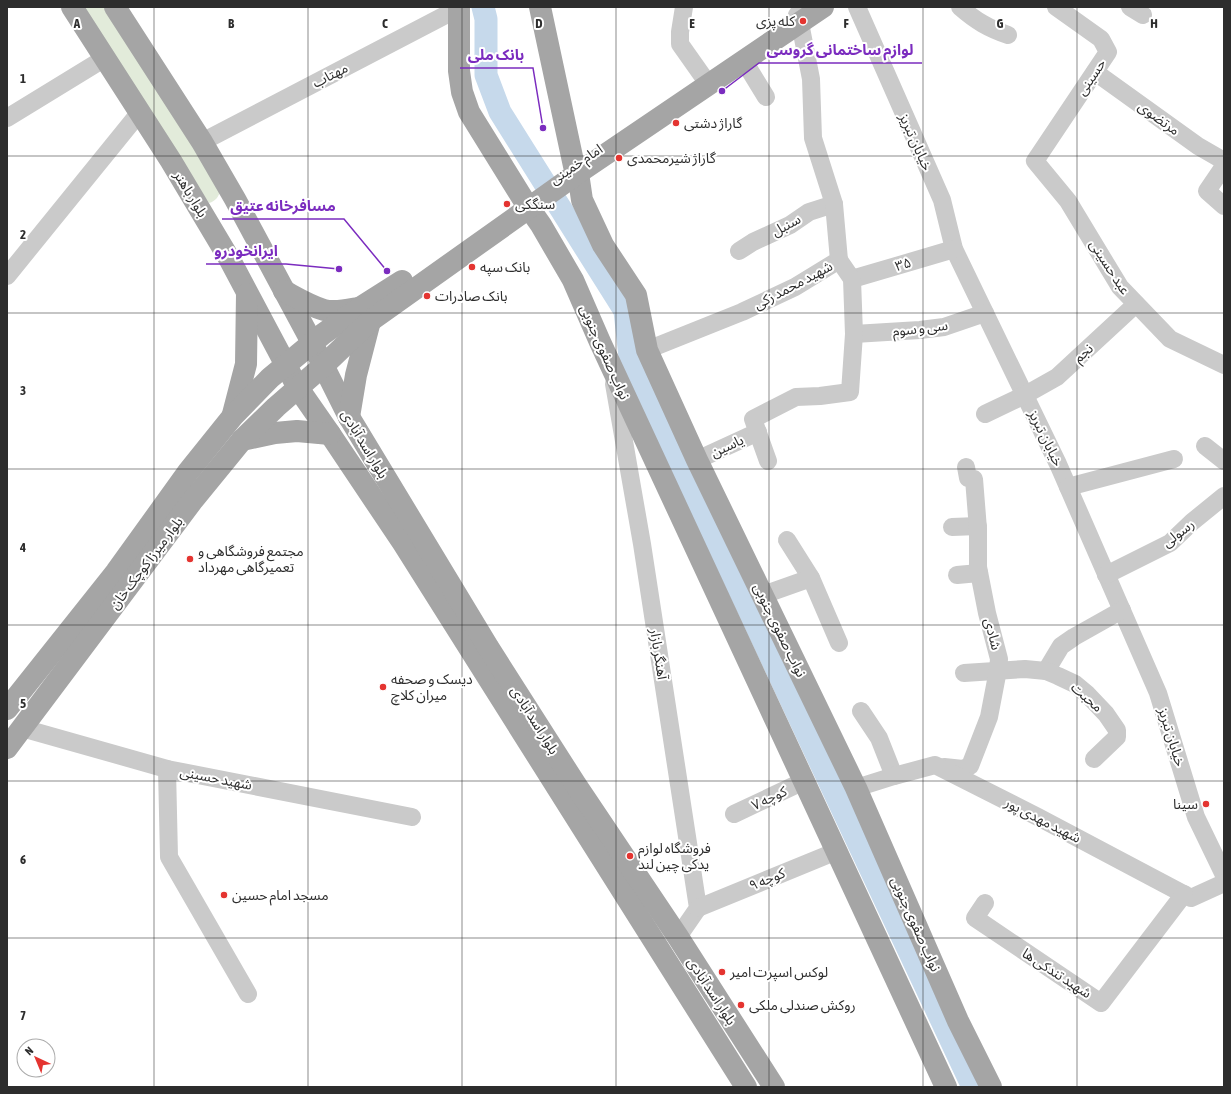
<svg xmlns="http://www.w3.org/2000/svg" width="1231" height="1094" font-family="'Asap Condensed','Noto Sans Arabic',sans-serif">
<rect width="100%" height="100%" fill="#fff"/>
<path fill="#e2ebda" d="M72,7H115L221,190C218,197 216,201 209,203Z"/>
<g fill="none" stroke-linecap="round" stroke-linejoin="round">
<polyline stroke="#c6d9eb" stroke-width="23" points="483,7 486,19 486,75 500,112 625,311 630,357 973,1087"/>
<g stroke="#cacaca" stroke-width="18">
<polyline points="684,7 680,32 680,44 704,78"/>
<polyline points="857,7 942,200 954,249 1058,464 1158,693 1196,817 1224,875"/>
<path d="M960,7C976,21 988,28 1008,35"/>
<polyline points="1056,7 1101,39 1108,52 1035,161 1068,201 1120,287 1170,339 1224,365"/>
<polyline points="1130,7 1143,15"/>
<polyline points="744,61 766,97"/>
<polyline points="1095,72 1198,146 1224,161"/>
<polyline points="7,118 105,58"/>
<polyline points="202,142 459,8"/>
<polyline points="1224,166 1207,191 1224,206"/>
<polyline points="739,251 753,242 790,225 809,212 834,204"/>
<polyline points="7,276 140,112"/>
<polyline points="852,279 954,249"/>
<polyline points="854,334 920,330 944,327 985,313"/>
<polyline points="647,350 742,312 795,287 839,260 834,204 813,138 811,79 800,23 797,15"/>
<polyline points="614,384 642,544 698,908 678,937"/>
<polyline points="985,414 1025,395 1057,377 1136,304"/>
<polyline points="1205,446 1224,461"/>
<polyline points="697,460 758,432"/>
<polyline points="768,461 753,419 796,397 820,396 850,392 854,334 852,279 839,260"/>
<polyline points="1068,487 1174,459"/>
<polyline points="952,527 978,526"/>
<polyline points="787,540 811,578"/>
<polyline points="957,575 979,573"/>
<polyline points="1106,575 1170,543 1192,522 1224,496"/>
<polyline points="763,595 811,578 839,643"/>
<polyline points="1046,671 1061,646 1074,637 1122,610"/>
<polyline points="964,673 1025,669 1046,671 1058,676 1075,684 1087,694 1106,714 1117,730 1117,737 1094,759"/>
<polyline points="861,711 879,738 894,776"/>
<polyline points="22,728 167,769 412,817"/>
<polyline points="944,767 963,769 970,766 989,717 998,670 999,659 987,613 978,567 978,529 974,479 968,478 966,467"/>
<polyline points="167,769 169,857 248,994"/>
<polyline points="856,788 894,776 935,765 1038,817 1191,898 1224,883"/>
<polyline points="734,814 804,781"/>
<polyline points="985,903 975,918 1101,1003 1184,894"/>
<polyline points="698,908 837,851"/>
</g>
<g stroke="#a5a5a5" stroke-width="22">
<polyline points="72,7 171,161 230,260 298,388 330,434 403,543 746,1087"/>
<polyline points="115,7 202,142 235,199 308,335 349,417 488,647 576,785 678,937 774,1087"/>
<polyline points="459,7 459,71 462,92 469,112 523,199"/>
<polyline points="540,7 574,166 578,173 582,200 603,245 636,295 647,350 697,460 856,788 958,1021 991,1087"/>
<polyline points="529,208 541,225 573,280 600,342 946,1087"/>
<path d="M284,291C297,298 310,306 324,310C334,313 347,310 358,308"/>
<polyline points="233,414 246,364 247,294"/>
<polyline points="349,417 356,375 370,321"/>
<polyline points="242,440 275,433 297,431 330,434"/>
<polyline points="7,709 116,572 188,472 233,416 270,378 323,334 361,307 402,281"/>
<polyline points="7,748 193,500 242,440 276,407 323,366 370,321 578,173 823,7"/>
</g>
</g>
<path fill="none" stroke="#2d2d2d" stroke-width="1" stroke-opacity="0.55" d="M154,7V1087M308,7V1087M462,7V1087M616,7V1087M769,7V1087M923,7V1087M1077,7V1087M7,156H1224M7,313H1224M7,469H1224M7,625H1224M7,781H1224M7,938H1224"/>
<g fill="#e43430" stroke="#fff" stroke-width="1.5">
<circle cx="803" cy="21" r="4"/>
<circle cx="676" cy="123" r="4"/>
<circle cx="619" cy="158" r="4"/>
<circle cx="507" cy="204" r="4"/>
<circle cx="472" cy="267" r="4"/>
<circle cx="427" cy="296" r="4"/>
<circle cx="190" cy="559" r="4"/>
<circle cx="383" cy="687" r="4"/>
<circle cx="1206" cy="804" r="4"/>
<circle cx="630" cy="856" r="4"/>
<circle cx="224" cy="895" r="4"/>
<circle cx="722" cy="972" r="4"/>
<circle cx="741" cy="1005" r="4"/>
</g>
<g text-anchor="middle" stroke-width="4" stroke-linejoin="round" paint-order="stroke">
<g font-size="14" fill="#2d2d2d" stroke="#fff" text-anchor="start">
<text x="795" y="26" text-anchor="end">کله پزی</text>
<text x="684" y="128">گاراژ دشتی</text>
<text x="627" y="163">گاراژ شیرمحمدی</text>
<text x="515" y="209">سنگکی</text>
<text x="480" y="272">بانک سپه</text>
<text x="435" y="301">بانک صادرات</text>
<text x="198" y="556">مجتمع فروشگاهی و<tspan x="198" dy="16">تعمیرگاهی مهرداد</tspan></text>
<text x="391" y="684">دیسک و صحفه<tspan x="391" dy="16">میران کلاچ</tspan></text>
<text x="1198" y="809" text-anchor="end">سینا</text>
<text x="638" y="853">فروشگاه لوازم<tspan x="638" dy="16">یدکی چین لند</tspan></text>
<text x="232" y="900">مسجد امام حسین</text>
<text x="730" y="977">لوکس اسپرت امیر</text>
<text x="749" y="1010">روکش صندلی ملکی</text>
</g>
<g font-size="14" fill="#2d2d2d" stroke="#fff">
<text transform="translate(330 75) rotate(-27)" y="5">مهتاب</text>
<text transform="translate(1091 77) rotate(-56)" y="5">حسینی</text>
<text transform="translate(1159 118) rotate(36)" y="5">مرتضوی</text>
<text transform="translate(916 142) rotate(66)" y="5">خیابان تبریز</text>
<text transform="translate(576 164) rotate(-34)" y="5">امام خمینی</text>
<text transform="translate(191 194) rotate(59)" y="5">بلوار باهنر</text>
<text transform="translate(786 225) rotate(-29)" y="5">سنبل</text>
<text transform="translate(903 264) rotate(-17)" y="5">۳۵</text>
<text transform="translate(1110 267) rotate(57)" y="5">عبد حسینی</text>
<text transform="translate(793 285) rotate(-28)" y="5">شهید محمد زکی</text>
<text transform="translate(920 328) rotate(-7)" y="5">سی و سوم</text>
<text transform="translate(605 352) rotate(66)" y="5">نواب صفوی جنوبی</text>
<text transform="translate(1083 353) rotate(-42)" y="5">نجم</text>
<text transform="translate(1046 438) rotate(64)" y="5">خیابان تبریز</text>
<text transform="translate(365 444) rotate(59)" y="5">بلوار اسد آبادی</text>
<text transform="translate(727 446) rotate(-25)" y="5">یاسین</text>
<text transform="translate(1178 533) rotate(-38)" y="5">رسولی</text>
<text transform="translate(146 563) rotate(-53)" y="5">بلوار میرزا کوچک خان</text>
<text transform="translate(780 630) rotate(64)" y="5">نواب صفوی جنوبی</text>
<text transform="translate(993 634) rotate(76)" y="5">شادی</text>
<text transform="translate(659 654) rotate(81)" y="5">آهنگر بازار</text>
<text transform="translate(1087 697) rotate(41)" y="5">محبت</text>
<text transform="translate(535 720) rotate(58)" y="5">بلوار اسد آبادی</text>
<text transform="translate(1172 737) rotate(73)" y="5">خیابان تبریز</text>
<text transform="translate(216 778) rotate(11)" y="5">شهید حسینی</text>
<text transform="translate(769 798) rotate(-25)" y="5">کوچه ۷</text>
<text transform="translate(1043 820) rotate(27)" y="5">شهید مهدی پور</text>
<text transform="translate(767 879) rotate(-22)" y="5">کوچه ۹</text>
<text transform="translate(916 924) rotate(66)" y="5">نواب صفوی جنوبی</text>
<text transform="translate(1057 973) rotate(33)" y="5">شهید تندکی ها</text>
<text transform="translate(712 991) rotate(57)" y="5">بلوار اسد آبادی</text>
</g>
</g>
<g font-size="13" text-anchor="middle" font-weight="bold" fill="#2d2d2d" stroke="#fff" stroke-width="4" stroke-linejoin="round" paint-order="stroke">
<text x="77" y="28">A</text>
<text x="231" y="28">B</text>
<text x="385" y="28">C</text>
<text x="539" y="28">D</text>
<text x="692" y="28">E</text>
<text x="846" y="28">F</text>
<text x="1000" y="28">G</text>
<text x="1154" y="28">H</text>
<text x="23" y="83">1</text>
<text x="23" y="239">2</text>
<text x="23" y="395">3</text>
<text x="23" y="552">4</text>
<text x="23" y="708">5</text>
<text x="23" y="864">6</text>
<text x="23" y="1020">7</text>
</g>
<path fill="none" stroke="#7b2cbf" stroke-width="1.5" d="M722 91L759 63H922M543 128L533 68H460M387 271L344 219H222M339 269L286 264H206"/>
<g fill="#7b2cbf" stroke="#fff" stroke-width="1.5">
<circle cx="722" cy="91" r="4"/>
<circle cx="543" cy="128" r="4"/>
<circle cx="387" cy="271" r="4"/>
<circle cx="339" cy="269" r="4"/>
</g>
<g font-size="15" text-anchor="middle" font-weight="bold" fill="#7b2cbf" stroke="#fff" stroke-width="4" stroke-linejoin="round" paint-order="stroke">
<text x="840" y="55">لوازم ساختمانی گروسی</text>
<text x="496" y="60">بانک ملی</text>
<text x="283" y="211">مسافرخانه عتیق</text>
<text x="246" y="256">ایرانخودرو</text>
</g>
<rect width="1231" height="1094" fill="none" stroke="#2d2d2d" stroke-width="16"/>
<g transform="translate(36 1058) rotate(316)"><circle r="19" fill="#ffffff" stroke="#ababab"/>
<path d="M0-3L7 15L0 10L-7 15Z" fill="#e43430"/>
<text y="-6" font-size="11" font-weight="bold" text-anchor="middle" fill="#2d2d2d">N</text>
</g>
</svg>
